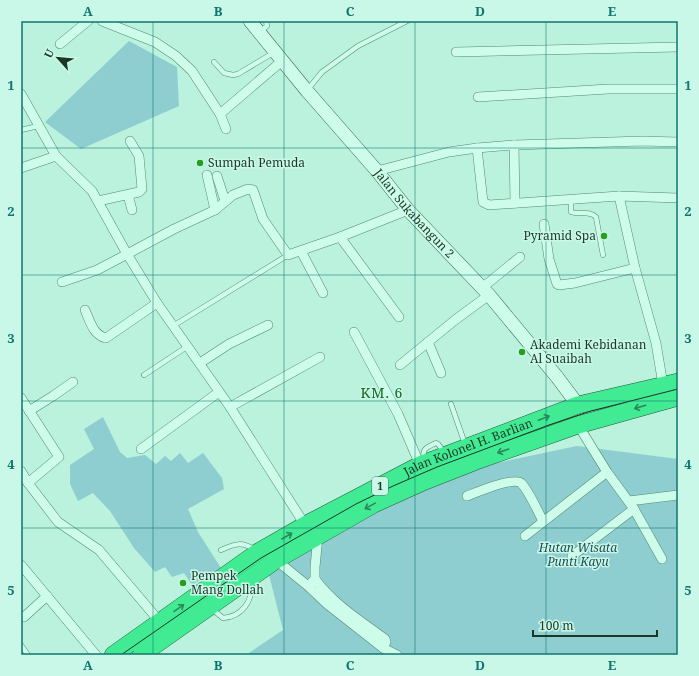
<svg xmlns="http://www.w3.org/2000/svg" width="699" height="676" font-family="'Noto Serif',serif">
<rect width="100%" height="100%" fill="#baf2dd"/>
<g fill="#8ecdd0">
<polygon points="129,41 177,67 179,106 81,149 45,122"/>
<polygon points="103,417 120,452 127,458 145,455 156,464 165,456 171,461 180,453 188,463 203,453 222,478 224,489 188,509 198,532 221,568 192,585 184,573 172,577 165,567 155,572 134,548 110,511 93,493 78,501 70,484 70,465 94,449 84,429"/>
<polygon points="577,446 678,459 678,655 246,655 283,630 266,563 361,516 492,464"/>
</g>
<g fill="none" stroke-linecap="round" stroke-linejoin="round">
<defs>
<g id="lane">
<polyline points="261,31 267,26 266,21"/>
<polyline points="214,62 224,73 233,75 238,74 273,53"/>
<polyline points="308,89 322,72 358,46 407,21"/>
<polyline points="21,130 38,126"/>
<path d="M571,199V212C579,215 589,210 596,217L603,255"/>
<polyline points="173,326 288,255"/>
<polyline points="144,375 188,346"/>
<polyline points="451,404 465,444"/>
<path d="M425,460C420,449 428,447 436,443L438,444L444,452"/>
<path d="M221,550C234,544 242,541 255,550"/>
<path d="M212,609L223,618C241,617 254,601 250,584"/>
<polyline points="21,645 28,655"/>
</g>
<g id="street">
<polyline points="102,21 155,42 176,56 192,71 220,114 226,129"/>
<polyline points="60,44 88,21"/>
<polyline points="456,52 678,47"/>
<polyline points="21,94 56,156 92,191 127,254 157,303 230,407 305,525"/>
<polyline points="478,97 608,89 678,89"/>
<polyline points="220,114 282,61"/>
<polyline points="514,145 515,203"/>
<polyline points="477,148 483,202 489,205 619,196 678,198"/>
<polyline points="21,168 56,156"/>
<polyline points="377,171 449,152 477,148 514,145 643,141 678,142"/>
<polyline points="207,175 215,210"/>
<polyline points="217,176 225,201"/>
<polyline points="128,195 132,210"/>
<polyline points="619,196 635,268 656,343 663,385"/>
<polyline points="98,201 139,192 142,189 139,156 130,141"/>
<polyline points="544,224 549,259 557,284 559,285 575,283 635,268"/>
<polyline points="340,237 399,317"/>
<polyline points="301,251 323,293"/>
<polyline points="62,282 97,270 118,259 174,229 215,210 233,195 248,189 253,190 263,219 288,255 340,237 408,210"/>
<polyline points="482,288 520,257"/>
<path d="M85,310C90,321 93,335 106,338L157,303"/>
<polyline points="354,332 398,414 420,465"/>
<polyline points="428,342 441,373"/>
<polyline points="200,363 229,344 268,325"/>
<polyline points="400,365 455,320 489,295"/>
<polyline points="21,398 59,457 28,483"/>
<polyline points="230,407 320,357"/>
<polyline points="29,411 53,396 73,382"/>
<polyline points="141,449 219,392"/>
<polyline points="21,471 28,483 58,522 99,550 160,622"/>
<path d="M467,496C477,492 513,477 521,483C528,489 538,512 543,521"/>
<polyline points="629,501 678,495"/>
<polyline points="634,509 662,559"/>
<polyline points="525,536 607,472"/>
<polyline points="572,556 634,509 607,472 578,425"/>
<polyline points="276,560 308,586 327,604 383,648 397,655"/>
<polyline points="21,565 96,655"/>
<path d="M315,579C333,604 361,621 385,639L386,642L383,648"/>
<polyline points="311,583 315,579 315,567 318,536"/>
<polyline points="21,616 24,617 47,596"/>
</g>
<g id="secondary">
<path id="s1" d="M250,21L307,91L377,171L408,210L489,295L557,377L578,405"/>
</g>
<g id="highway">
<path id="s2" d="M113,655L258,552L305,525L420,465L578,405L678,382"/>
<polyline points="141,655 276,560 374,504 425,481 476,461 578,425 678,397"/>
</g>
</defs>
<use href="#lane" stroke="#538a6c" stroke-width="5.5"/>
<use href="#street" stroke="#538a6c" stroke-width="10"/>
<use href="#secondary" stroke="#376b4d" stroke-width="14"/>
<use href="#highway" stroke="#28573a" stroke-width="18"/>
<use href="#lane" stroke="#cefceb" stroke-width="4.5"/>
<use href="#street" stroke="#cefceb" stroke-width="9"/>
<use href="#secondary" stroke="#cefceb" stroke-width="13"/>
<use href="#highway" stroke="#41eb94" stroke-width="17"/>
<polyline stroke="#1a3726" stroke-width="1" points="121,655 261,558 356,504 393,486 437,467 549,425 591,411 678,389"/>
</g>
<defs><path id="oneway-shaft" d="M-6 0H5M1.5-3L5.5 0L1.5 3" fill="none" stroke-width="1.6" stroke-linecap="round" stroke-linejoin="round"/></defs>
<g stroke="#2c8858">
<use href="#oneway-shaft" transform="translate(640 407) rotate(164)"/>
<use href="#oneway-shaft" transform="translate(544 418) rotate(-21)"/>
<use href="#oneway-shaft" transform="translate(503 451) rotate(161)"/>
<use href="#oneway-shaft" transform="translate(370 506) rotate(151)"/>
<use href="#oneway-shaft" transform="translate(287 536) rotate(-30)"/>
<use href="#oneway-shaft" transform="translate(179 608) rotate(-35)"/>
</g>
<path fill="none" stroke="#0f766e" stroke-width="1" stroke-opacity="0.55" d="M153,21V655M284,21V655M415,21V655M546,21V655M21,148H678M21,275H678M21,401H678M21,528H678"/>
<g fill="#289e1e" stroke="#caf8e8" stroke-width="1.5">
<circle cx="200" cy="163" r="4"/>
<circle cx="604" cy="236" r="4"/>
<circle cx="522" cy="352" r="4"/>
<circle cx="183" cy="583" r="4"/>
</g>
<g text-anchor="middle" stroke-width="3" stroke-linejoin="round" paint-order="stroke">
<rect fill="#caf8e8" stroke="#4f7160" stroke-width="1" x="372" y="477" width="16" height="18" rx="3"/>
<g font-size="11" font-weight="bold" fill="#1a3726">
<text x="380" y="490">1</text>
</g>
<g font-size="12" fill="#1a3726" stroke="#caf8e8" text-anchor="start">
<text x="208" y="167">Sumpah Pemuda</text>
<text x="596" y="240" text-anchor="end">Pyramid Spa</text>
<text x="530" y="349">Akademi Kebidanan<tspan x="530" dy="14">Al Suaibah</tspan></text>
<text x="191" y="580">Pempek<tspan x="191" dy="14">Mang Dollah</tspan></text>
</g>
<g font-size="12" fill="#1a3726" stroke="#caf8e8">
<text dy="4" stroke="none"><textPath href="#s1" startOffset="253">Jalan Sukabangun 2</textPath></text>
<text dy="4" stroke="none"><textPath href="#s2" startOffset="413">Jalan Kolonel H. Barlian</textPath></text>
</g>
<g font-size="12" font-style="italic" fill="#1e4c56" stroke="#caf8e8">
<text x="578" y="552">Hutan Wisata<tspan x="578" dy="14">Punti Kayu</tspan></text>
</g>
<g font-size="14" letter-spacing="1" fill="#156820" stroke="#caf8e8">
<text x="382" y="398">KM. 6</text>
</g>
</g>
<rect width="699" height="676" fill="none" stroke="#caf8e8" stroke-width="44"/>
<g transform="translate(58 58) rotate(297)" stroke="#caf8e8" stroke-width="3" paint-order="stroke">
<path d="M0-3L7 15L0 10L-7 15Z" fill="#1a3726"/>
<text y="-6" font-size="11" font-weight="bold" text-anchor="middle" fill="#1a3726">U</text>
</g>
<path d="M533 630v6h124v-6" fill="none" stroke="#1a3726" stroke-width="2"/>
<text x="539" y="630" font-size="12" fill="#1a3726" stroke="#caf8e8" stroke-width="3" paint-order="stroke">100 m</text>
<rect x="22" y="22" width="655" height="632" fill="none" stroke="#0f766e" stroke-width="1.5"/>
<g font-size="13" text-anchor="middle" font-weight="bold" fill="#0f766e">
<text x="88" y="16">A</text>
<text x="218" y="16">B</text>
<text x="350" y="16">C</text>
<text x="480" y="16">D</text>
<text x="612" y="16">E</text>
<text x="11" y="90">1</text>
<text x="688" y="90">1</text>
<text x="11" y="216">2</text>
<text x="688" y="216">2</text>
<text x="11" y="343">3</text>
<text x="688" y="343">3</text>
<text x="11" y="469">4</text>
<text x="688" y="469">4</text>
<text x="11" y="595">5</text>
<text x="688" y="595">5</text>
<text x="88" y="670">A</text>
<text x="218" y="670">B</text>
<text x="350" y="670">C</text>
<text x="480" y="670">D</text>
<text x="612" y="670">E</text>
</g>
</svg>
